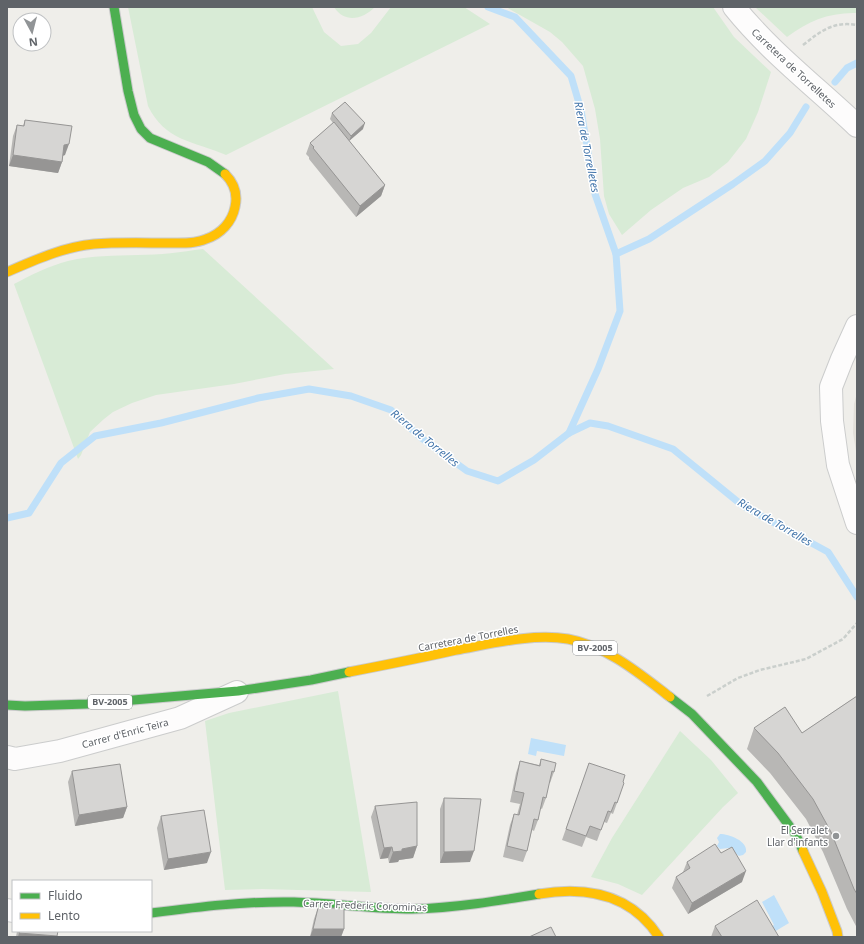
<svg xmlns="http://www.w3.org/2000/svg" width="864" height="944" font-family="'Noto Sans',sans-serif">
<rect width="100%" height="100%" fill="#efeeea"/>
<polygon fill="#e2e0da" points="857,393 857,457 853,433 854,404"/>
<g fill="#d8ebd6">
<path d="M128,7H312L324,32L341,46L358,44L371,33L391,7H464L490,24L226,155C193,141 165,141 148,106Z"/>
<path d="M334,7H375C363,19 345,24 334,7Z"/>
<polygon points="506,7 713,7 734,37 771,72 758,112 746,139 728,162 709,177 683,188 651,210 622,235 609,214 604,196 600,139 595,109 583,66 562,42 550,32"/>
<path d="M755,7H857V13C830,12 808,21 787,37Z"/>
<path d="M203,249L334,369L285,374L234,384L156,395L132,403L113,412L104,419L90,432L81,455L78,459L14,284C31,275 49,266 68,261C93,255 113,256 138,255C160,255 181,252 203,249Z"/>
<polygon points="338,691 371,892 262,889 225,890 205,721 229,713"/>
<polygon points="680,731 711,760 738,793 723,807 642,895 618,884 591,877 612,838"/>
</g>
<g fill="#bfe0f9">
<polygon points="531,738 566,745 564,756 537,751 536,756 528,754"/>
<path d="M720,834C729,834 748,841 746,852L743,855L739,856L729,848L720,849L717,846L719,842L717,838Z"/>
<polygon points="774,895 789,923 774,932 771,927 774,925 762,902"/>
</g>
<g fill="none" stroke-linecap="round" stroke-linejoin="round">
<g stroke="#bfe0f9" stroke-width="7">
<polyline points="488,7 515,17 571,76 581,110 595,194 616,254"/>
<polyline points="835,82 847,68 857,63"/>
<polyline points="569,433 598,369 620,311 616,254 649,239 733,184 765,161 790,133 806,107"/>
<polyline points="7,518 29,513 61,463 95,436 161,423 258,398 309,389 351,396 391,410 420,437 467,471 498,481 534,460 569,433 590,423 608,426 673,449 743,506 828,552 857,597"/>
</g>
<defs>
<g id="street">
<path d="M734,7C770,52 816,87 857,126"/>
<polyline points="857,326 842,359 831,387 832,421 838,465 857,523"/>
<polyline points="7,757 15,759 60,751 180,718 237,692"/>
<polyline points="7,910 13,911"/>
</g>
<g id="fast">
<polyline points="114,7 128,91 134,115 141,129 150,138 208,162 225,174"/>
<polyline points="670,697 692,714 757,782 796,835 803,851"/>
<polyline points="7,705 25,706 87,704 238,691 311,680 349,672"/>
<path d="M151,913C198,907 246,901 294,902C333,903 373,909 412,909C455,908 497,901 539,894"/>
</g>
<g id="slow">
<path d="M7,272C35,260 63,247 94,244C117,242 146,243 170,243C181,243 195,244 206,239C221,234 232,222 235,207C238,194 234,183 225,174"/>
<path d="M349,672C385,665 421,658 456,650C490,644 533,633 568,639C607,646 640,674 670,697"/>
<polyline points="803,851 822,892 837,931 838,937"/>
<path d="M539,894C587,886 631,894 659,937"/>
</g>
</defs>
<use href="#street" stroke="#cbcccc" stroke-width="24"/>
<use href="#fast" stroke="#cacacb" stroke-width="11"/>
<use href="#slow" stroke="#cacacb" stroke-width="11"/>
<g stroke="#cacfcc" stroke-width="2.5" stroke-dasharray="4 2" stroke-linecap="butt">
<path d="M803,45C821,31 833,21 857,25"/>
<polyline points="707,696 738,678 760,670 806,659 843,639 857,623"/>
</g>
<use href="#street" stroke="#fdfcfc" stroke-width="22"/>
<use href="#fast" stroke="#4caf50" stroke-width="9"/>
<use href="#slow" stroke="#ffc107" stroke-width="9"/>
</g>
<g fill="#b8b7b5">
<polygon points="332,113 363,129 349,141 385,185 381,196 356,217 309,159 309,157 306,154 310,143 333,123 330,119"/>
<polygon points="25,120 65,155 63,156 62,162 58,173 9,166 13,136 17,125 23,126"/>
<polygon points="857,696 857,928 847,909 823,852 806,819 770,773 747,749 754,728 802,733"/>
<polygon points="541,759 554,772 550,783 549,783 546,798 542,809 540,808 538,820 534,831 532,830 527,851 523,862 503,857 510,825 514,814 517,815 520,804 510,802 516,773 520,761 539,765"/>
<polygon points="589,763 623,782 617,803 613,814 611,813 607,823 604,822 597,841 586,837 582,847 562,840"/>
<polygon points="72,771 127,807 123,818 75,826 68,782"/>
<polygon points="444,798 470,862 440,863 440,809"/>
<polygon points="375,806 417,846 413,858 399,860 398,862 389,863 388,858 380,859 371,817"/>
<polygon points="161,816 207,863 164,870 157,828"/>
<polygon points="721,853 742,882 688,914 672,888 676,877 683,872 687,862"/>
<polygon points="318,908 344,929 341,937 310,937 314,919"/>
<polygon points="715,926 779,937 711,937"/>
<polygon points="17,931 58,931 57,937 16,937"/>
</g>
<g fill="#969594">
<polygon points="365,123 363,129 349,141 351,136"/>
<polygon points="69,144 65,155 60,156 64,145"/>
<polygon points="13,155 62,162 58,173 9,166"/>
<polygon points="385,185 381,196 356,217 360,206"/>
<polygon points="127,807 123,818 75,826 79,815"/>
<polygon points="417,846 413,858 399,860 398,862 389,863 393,852 402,849"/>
<polygon points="392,847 388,858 380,859 384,848"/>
<polygon points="474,851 470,862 440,863 444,852"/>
<polygon points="211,852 207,863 164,870 168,859"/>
<polygon points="746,871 742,882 688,914 692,903"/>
<polygon points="313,929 344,929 341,937 310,937"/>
<polygon points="19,933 57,936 57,937 18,937"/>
</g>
<g fill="#d6d5d3" stroke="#969594">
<polygon points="345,102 365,123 351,136 332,113"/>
<polygon points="25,120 72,126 69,144 64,145 62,162 13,155 17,125 24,126"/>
<polygon points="334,122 385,185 360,206 313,148 314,147 310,143"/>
<polygon points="857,696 857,894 854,889 831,832 813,799 778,753 754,728 785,707 802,733"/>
<polygon points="541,759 556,763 554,772 552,771 546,798 543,797 538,820 534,819 527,851 507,846 514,814 519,815 524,793 514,791 520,761 540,766"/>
<polygon points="589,763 625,775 623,782 624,783 617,803 615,802 611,812 608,811 601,830 590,826 586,836 566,829"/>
<polygon points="120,764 127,807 79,815 72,771"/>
<polygon points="444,798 481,799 474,851 444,852"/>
<polygon points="417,802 417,846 402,849 402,851 393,852 392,847 384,848 375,806"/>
<polygon points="204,810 211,852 168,859 161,816"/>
<polygon points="715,844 721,853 732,847 746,871 692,903 676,877 690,868 687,862"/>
<polygon points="757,900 779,937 722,937 715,926"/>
<polygon points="318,908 344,908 344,929 313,929"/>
<polygon points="551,927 556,937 529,937"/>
<polygon points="20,931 58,931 57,936 19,933"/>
</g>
<circle fill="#919496" stroke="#fff" stroke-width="1.5" cx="836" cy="836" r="4"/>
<g text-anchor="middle" stroke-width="3" stroke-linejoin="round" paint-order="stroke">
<g fill="#fff" stroke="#8f9295" stroke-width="1">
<rect x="573" y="641" width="44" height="14" rx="3"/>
<rect x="88" y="695" width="44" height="14" rx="3"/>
</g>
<g font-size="9" font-weight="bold" fill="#5f6368">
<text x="595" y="651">BV-2005</text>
<text x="110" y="705">BV-2005</text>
</g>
<g font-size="10" fill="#5f6368" stroke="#fff">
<text transform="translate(794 68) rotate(43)" y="4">Carretera de Torrelletes</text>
<text transform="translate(468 638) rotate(-11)" y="4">Carretera de Torrelles</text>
<text transform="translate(125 733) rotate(-15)" y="4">Carrer d'Enric Teira</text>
<text transform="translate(365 905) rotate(2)" y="4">Carrer Frederic Corominas</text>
</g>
<g font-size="10" fill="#5f6368" stroke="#fff" text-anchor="end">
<text x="828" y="834">El Serralet<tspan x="828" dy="12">Llar d'infants</tspan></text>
</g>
<g font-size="11" font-style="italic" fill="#4174aa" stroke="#fff">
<text transform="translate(587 147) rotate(79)" y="4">Riera de Torrelletes</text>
<text transform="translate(425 438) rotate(39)" y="4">Riera de Torrelles</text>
<text transform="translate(775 522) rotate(30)" y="4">Riera de Torrelles</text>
</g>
</g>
<rect width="864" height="944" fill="none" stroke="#5f6368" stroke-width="16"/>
<rect x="12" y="880" width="140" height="52" fill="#ffffff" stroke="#bfc1c3"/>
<rect x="20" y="893" width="20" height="6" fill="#4caf50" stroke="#bfc1c3"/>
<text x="48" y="900" font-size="12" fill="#5f6368">Fluido</text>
<rect x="20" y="913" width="20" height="6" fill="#ffc107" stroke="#bfc1c3"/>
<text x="48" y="920" font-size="12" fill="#5f6368">Lento</text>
<g transform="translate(32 32) rotate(173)"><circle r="19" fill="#ffffff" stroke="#bfc1c3"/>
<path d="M0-3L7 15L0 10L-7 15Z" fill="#919496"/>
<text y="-6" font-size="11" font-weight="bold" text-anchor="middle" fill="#5f6368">N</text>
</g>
</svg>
